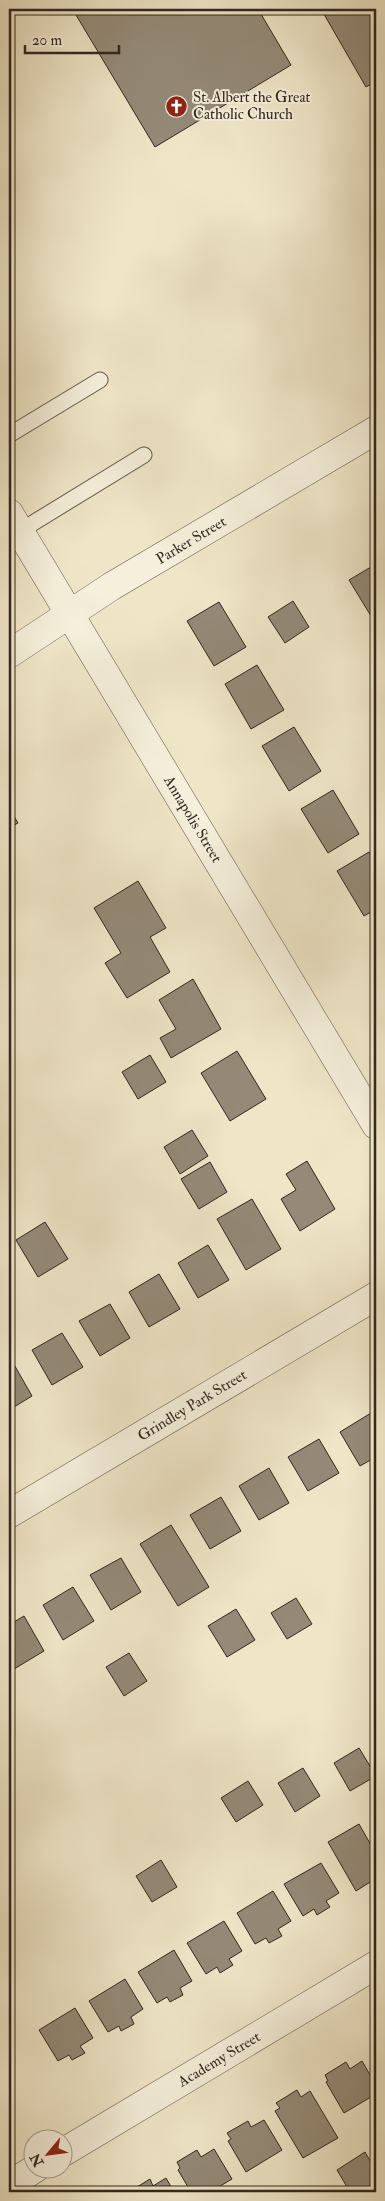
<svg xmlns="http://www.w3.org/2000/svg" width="385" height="2201" font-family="'IM FELL Double Pica',serif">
<rect width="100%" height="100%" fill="#efe6c8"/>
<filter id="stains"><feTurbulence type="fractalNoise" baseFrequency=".004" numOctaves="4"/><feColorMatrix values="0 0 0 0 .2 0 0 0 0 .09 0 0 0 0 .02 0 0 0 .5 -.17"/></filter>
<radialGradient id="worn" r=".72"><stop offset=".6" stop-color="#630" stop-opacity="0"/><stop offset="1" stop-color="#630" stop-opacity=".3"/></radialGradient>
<g fill="#948a77" stroke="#31271f">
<polygon points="87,9 258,9 291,65 155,147 76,15"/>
<polygon points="321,9 376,9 376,81 366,87"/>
<polygon points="376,564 376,613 371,616 349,580"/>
<polygon points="293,601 309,627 285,643 268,617"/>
<polygon points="219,602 246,647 214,666 187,621"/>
<polygon points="257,665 284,710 251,729 225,684"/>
<polygon points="294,727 321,771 289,791 262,746"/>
<polygon points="333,790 359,834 328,853 301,809"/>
<polygon points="9,808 18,823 9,828"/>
<polygon points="369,852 376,864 376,909 364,916 337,871"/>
<polygon points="138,881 166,928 150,937 170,972 127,998 105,963 121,953 94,908"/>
<polygon points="193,979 221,1029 171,1058 160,1038 176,1029 159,1000"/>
<polygon points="237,1051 266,1099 230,1121 201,1073"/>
<polygon points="150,1055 166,1082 138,1099 122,1072"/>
<polygon points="192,1130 208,1156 180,1174 164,1147"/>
<polygon points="307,1161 335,1209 300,1231 281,1199 296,1190 286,1174"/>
<polygon points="210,1162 227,1192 199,1209 181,1179"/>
<polygon points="252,1199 281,1249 246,1270 217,1219"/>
<polygon points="45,1222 68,1259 38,1277 16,1240"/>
<polygon points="208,1245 229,1280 198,1298 178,1263"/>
<polygon points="159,1274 180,1309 149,1327 129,1292"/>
<polygon points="110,1304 130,1338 100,1356 79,1321"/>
<polygon points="62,1333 83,1367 52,1385 32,1350"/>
<polygon points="12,1361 32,1396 9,1410 9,1363"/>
<polygon points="371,1413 376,1423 376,1457 360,1466 340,1432"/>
<polygon points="319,1439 339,1473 308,1491 288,1457"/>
<polygon points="269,1468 289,1503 259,1520 239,1486"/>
<polygon points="221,1497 241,1531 210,1549 190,1515"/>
<polygon points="171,1525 209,1587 178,1606 140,1544"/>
<polygon points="121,1558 141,1592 111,1610 90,1575"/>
<polygon points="73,1587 94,1621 63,1640 43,1605"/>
<polygon points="296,1598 312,1624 287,1639 271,1613"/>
<polygon points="236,1609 255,1640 227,1657 208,1626"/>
<polygon points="24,1616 44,1651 14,1669 9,1660 9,1625"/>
<polygon points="129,1653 147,1681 124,1696 106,1667"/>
<polygon points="359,1748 376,1776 350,1791 334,1763"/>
<polygon points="303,1768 320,1796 295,1812 278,1783"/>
<polygon points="248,1781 263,1805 236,1822 221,1798"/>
<polygon points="359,1824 376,1854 376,1870 371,1873 375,1879 356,1891 328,1842"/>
<polygon points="161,1860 177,1887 152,1902 136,1876"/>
<polygon points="321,1863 339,1893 326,1901 330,1907 317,1915 314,1909 303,1916 284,1884"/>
<polygon points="273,1891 291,1921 278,1929 282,1936 269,1943 266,1938 255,1944 237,1913"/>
<polygon points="224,1921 242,1951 229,1959 233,1965 220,1973 217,1967 206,1974 187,1943"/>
<polygon points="174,1950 192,1981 180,1988 183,1995 170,2002 167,1997 157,2003 138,1972"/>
<polygon points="125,1979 143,2009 131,2017 134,2024 121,2031 119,2026 108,2032 89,2001"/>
<polygon points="75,2008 93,2038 80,2046 85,2053 72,2060 69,2055 58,2061 39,2030"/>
<polygon points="362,2061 376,2085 376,2094 344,2113 326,2082 328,2081 325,2075 346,2062 350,2069"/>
<polygon points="297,2090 301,2097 310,2091 338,2138 303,2158 275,2111 280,2108 276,2103"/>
<polygon points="264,2120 282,2150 246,2172 228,2141 231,2139 227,2133 248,2121 251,2127"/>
<polygon points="214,2149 232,2179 210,2192 191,2192 178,2170 180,2168 177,2162 197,2150 201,2157"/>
<polygon points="365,2152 376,2171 376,2190 373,2192 350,2192 337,2170"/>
<polygon points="166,2178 174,2192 139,2192 137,2187 150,2179 153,2186"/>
</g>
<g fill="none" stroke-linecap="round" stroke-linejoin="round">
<defs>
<g id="service">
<polyline points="9,435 100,380"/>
<polyline points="20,531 144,455"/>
</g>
<g id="minor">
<polyline points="9,654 112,586 376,430"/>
<polyline points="9,1514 376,1296"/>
<polyline points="62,2153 376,1965"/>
<polyline points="9,2185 36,2168"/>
</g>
<polyline id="tertiary" points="9,513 376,1125"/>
</defs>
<use href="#service" stroke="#605749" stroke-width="17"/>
<use href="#minor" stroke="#605749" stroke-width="29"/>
<use href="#tertiary" stroke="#605749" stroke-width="29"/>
<use href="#service" stroke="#f5efdb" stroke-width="15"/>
<use href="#minor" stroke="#f5efdb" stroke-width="28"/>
<use href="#tertiary" stroke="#f5efdb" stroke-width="28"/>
</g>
<defs>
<symbol id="church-disc" viewBox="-11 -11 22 22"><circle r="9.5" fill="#8f2418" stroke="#f5efdb"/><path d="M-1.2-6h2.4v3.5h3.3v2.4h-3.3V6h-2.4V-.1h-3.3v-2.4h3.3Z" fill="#fff"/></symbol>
</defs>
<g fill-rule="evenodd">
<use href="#church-disc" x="164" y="94" width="25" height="25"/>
</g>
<g text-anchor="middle" stroke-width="4" stroke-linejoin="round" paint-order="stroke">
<g font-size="15" fill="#31271f" stroke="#f5efdb" text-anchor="start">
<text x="193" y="102">St. Albert the Great<tspan x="193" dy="17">Catholic Church</tspan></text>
</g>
<g font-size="15" fill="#31271f" stroke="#f5efdb">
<text transform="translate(191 540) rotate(-31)" y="5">Parker Street</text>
<text transform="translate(193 819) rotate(59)" y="5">Annapolis Street</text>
<text transform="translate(192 1405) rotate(-31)" y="5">Grindley Park Street</text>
<text transform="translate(219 2059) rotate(-31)" y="5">Academy Street</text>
</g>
</g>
<rect width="385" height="2201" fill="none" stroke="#efe6c8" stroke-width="30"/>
<rect x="10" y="10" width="365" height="2181" fill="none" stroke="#31271f" stroke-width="2.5"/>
<rect x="15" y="15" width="355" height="2171" fill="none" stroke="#31271f"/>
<g transform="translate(48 2154) rotate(241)"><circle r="24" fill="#f5efdb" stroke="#a79f90"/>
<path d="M0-4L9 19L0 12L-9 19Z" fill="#8f2418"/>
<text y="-8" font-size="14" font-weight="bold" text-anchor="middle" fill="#31271f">N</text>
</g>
<path d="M25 45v8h94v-8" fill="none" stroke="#31271f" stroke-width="2.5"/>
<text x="32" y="45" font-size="15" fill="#31271f" stroke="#f5efdb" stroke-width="4" paint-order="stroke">20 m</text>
<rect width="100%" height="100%" filter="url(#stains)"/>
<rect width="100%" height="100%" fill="url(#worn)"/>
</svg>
